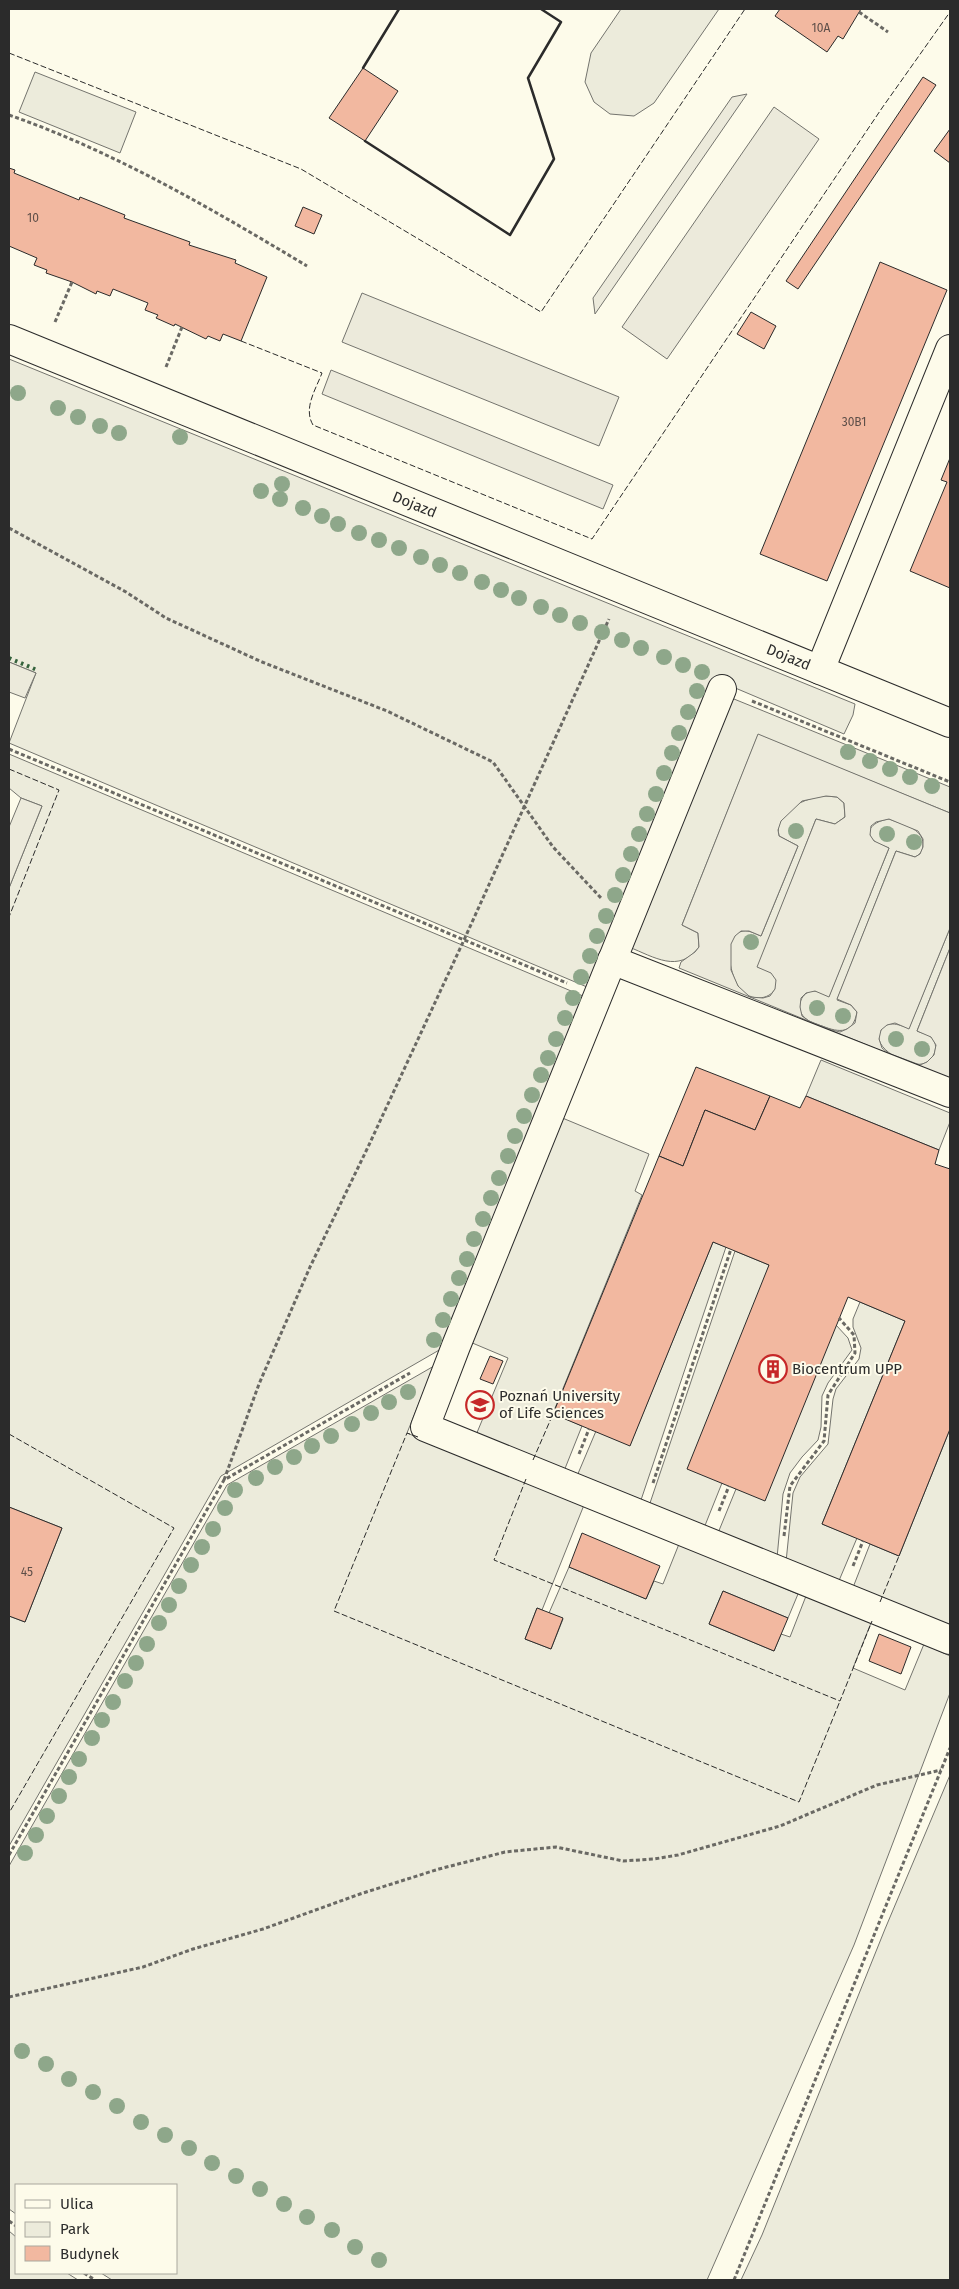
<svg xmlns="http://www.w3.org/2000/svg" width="959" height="2289" font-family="'Fira Sans',sans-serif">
<rect width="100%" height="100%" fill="#fdfbea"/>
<g fill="#ecebdb" stroke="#74746e">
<polygon points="621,9 719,9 654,103 634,116 610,114 594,102 585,82 591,53"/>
<polygon points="35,72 136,112 120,153 19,112"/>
<polygon points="9,359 855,704 853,715 844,734 714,679 587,987 9,743 36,673 9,662"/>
<path d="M734,699L950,787V813L758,735L682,925L698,933L699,947C679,974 654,957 629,947L730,701Z"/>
<polygon points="9,754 583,996 441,1349 221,1476 9,1846 9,1616 25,1622 62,1528 9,1507 9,888 42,806 21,798 9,788"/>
<path d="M826,796L837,797L844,803L845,817L835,824L816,819L758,967C762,969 769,970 772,973C789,990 756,1012 738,986C730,973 721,935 743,931C750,930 755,934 761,936L798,846L779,836C773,811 806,797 826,796Z"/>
<path d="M889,819C901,824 923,828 923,844C923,850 921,854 915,857L896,851L837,1000L851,1005L857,1012C853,1034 840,1033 822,1026C815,1024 809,1022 804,1017C795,1008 801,991 814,991C819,991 825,995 829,996L889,848C884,846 877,844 873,840C862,828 879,820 889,819Z"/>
<path d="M950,928V948L917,1031C921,1033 928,1034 931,1037C941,1046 933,1062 922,1064C909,1067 869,1048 881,1030C888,1019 901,1026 909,1028Z"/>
<polygon points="821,1060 950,1113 950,1122 939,1150 806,1096"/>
<polygon points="560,1117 649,1154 635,1191 642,1195 553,1413 582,1426 564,1471 476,1435 508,1358 470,1342"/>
<polygon points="713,1242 726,1247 640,1503 577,1476 596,1431 630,1445"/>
<polygon points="735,1251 769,1265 722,1483 704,1528 649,1506"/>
<polygon points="860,1302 905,1321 822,1524 857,1538 838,1583 786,1562 793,1493 800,1477 828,1444 833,1399 836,1389 859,1359 861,1348 853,1327 853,1319"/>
<polygon points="836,1325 848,1338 852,1350 828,1383 822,1396 821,1427 818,1440 802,1457 790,1473 783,1494 777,1558 718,1533 736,1489"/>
<polygon points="434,1366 407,1433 584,1505 542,1610 537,1608 525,1639 551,1649 563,1619 549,1613 569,1567 646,1599 654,1581 663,1584 679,1544 798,1594 788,1618 723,1591 709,1624 774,1651 781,1634 790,1637 806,1596 871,1623 853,1668 905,1690 924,1644 950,1656 950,1693 854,1945 707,2280 112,2280 101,2273 176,2273 176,2185 16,2185 16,2214 9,2209 9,1866 227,1485"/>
<polygon points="950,1429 950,1629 852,1590 870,1544 899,1556"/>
<polygon points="950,1775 950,2280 741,2280 762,2235 885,1929"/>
<polygon points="9,2231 16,2237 16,2273 67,2273 78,2280 9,2280"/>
</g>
<g fill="#eceadb" stroke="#74746e" fill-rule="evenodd">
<polygon points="747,94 595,314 593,298 732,97"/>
<polygon points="774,107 819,139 667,359 622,327"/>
<polygon points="362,293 619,397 599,446 342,342"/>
<polygon points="331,370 613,485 603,509 322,394"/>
<polygon points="9,662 36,673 25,698 9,692"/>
<path d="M758,734L950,813V928L909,1029L895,1023L887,1025L881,1030L879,1039L882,1048L888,1053L920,1065L927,1062L934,1055L936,1045L931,1037L917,1031L950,948V1079L679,968L681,962L695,952L699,947L698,933L682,925ZM826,796L837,797L844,803L845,817L835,824L816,819L757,967L771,973L776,980L775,989L770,996L763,998L750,997L738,986L731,970V944L735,936L741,931H749L761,936L798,846L779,836L778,830L781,821L802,801ZM889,819L918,831L923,839V847L920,854L915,857L896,851L837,999L851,1005L857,1012L855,1023L847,1029L840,1032L832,1030L809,1021L802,1016L800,1007L801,998L806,993L815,991L829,997L889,848L874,841L870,835L871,826L876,822Z"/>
<polygon points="21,798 42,806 9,888 9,827"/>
</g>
<g fill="#f2b8a0" stroke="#2b2b2b">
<polygon points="780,9 861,9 843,39 838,36 827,52 775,16"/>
<polygon points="363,68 398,91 365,141 329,118"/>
<polygon points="923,77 936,85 798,289 786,281"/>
<polygon points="950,129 950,163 934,151"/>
<polygon points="9,168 15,170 14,173 79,200 80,197 125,215 124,218 190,242 189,245 236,260 235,263 267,277 241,341 223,334 220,341 208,336 206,339 175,324 174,326 156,318 158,315 145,310 148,303 113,289 110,296 97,291 96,294 72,282 46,273 47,270 34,265 37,258 9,246"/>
<polygon points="303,207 322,215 314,234 295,226"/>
<polygon points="880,262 947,290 827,581 760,554"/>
<polygon points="751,312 776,326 764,349 737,334"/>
<polygon points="950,458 950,588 910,571 947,482 941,480"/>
<polygon points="696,1067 770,1096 755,1130 705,1110 683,1166 659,1156"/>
<polygon points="770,1096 800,1108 806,1096 939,1150 935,1164 950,1169 950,1429 899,1556 822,1524 905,1321 848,1297 765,1501 687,1469 769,1265 713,1242 630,1446 553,1414 659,1156 683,1166 705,1110 755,1130"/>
<polygon points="490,1356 503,1361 493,1384 480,1379"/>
<polygon points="9,1507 62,1528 25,1622 9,1616"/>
<polygon points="582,1533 660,1566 646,1599 569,1567"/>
<polygon points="723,1591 788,1618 774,1651 709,1624"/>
<polygon points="537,1608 563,1618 551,1649 525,1639"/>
<polygon points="879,1634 911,1647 901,1674 869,1661"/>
</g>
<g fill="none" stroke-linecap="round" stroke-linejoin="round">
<defs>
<g id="minor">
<path id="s1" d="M9,339L950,723"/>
<polyline points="820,670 950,349"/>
<polyline points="722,689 456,1346 425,1427 950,1640"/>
<polyline points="612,960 950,1093"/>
</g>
</defs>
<use href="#minor" stroke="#2b2b2b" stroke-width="30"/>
<g stroke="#6a6964" stroke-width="3" stroke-dasharray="4 2.5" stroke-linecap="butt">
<polyline points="859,12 888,32"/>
<path d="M9,115C113,151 212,209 307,266"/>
<polyline points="55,322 72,282"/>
<polyline points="166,367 182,327"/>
<polyline points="9,528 126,592 166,618 262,662 387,711 493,762 553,847 602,899"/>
<polyline points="752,701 950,782"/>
<polyline points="9,749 567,983"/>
<polyline points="579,1454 589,1429"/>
<polyline points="224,1480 259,1384 310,1267 368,1147 464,940 609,619"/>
<polyline points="653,1483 731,1249"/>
<polyline points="719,1511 729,1486"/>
<polyline points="784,1536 790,1486 824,1441 828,1395 855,1353 854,1335 839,1318"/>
<polyline points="853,1566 863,1541"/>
<polyline points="9,1855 224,1480 410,1373"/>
<polyline points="9,1997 143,1967 193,1949 263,1929 360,1894 439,1869 505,1852 556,1847 623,1861 654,1859 678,1855 780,1826 877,1785 941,1770"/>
<polyline points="9,2221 16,2226"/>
<polyline points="84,2273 95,2280"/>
<polyline points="734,2280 950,1748"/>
</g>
<use href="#minor" stroke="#fdfbea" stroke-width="28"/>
<polyline stroke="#34623c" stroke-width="4" stroke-dasharray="2.5 4" stroke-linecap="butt" points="9,658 37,670"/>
<g stroke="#2b2b2b" stroke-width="1" stroke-dasharray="6 2.5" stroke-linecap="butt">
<polyline points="9,53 301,169 541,312 745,9"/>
<path d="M241,341L322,373C316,389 303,408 313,425L592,539L882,108L950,12"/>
<polyline points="9,769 59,790 9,917"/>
<polyline points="9,1434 174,1528 9,1813"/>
<polyline points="418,1437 407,1433 334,1611 799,1802 840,1701"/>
<polyline points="533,1460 553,1414"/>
<polyline points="526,1479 494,1560 840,1701 872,1621"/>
<polyline points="880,1602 899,1556"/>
</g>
<g stroke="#2b2b2b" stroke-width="2.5">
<polyline points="363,68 399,9"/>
<polyline points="365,141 510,235 554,159 528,78 561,22 541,9"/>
</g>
</g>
<g fill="#8ea78a">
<circle cx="18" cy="393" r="8"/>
<circle cx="58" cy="408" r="8"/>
<circle cx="78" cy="417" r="8"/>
<circle cx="100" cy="426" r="8"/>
<circle cx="119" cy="433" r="8"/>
<circle cx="180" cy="437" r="8"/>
<circle cx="282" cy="484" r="8"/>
<circle cx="261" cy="491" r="8"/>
<circle cx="280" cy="499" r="8"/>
<circle cx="303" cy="508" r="8"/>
<circle cx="322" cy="516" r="8"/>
<circle cx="338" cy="524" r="8"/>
<circle cx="359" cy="533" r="8"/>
<circle cx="379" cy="540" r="8"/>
<circle cx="399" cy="548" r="8"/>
<circle cx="421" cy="557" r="8"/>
<circle cx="440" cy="565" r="8"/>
<circle cx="460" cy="573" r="8"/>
<circle cx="482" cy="582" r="8"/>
<circle cx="501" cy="590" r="8"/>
<circle cx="519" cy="598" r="8"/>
<circle cx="541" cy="607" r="8"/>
<circle cx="560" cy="615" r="8"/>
<circle cx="580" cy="623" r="8"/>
<circle cx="602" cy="632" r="8"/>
<circle cx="622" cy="640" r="8"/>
<circle cx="641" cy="648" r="8"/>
<circle cx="664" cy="657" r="8"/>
<circle cx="683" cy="665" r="8"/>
<circle cx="702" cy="672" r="8"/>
<circle cx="697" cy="691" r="8"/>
<circle cx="688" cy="712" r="8"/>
<circle cx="679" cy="733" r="8"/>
<circle cx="848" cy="752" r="8"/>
<circle cx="672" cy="753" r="8"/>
<circle cx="870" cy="761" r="8"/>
<circle cx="890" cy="769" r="8"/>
<circle cx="664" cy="773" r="8"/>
<circle cx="910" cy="777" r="8"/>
<circle cx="932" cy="786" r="8"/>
<circle cx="656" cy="794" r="8"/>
<circle cx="647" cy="814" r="8"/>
<circle cx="796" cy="831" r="8"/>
<circle cx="639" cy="834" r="8"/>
<circle cx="887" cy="834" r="8"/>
<circle cx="914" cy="842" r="8"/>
<circle cx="631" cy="854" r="8"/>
<circle cx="623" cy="875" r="8"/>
<circle cx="615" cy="895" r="8"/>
<circle cx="606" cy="916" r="8"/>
<circle cx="597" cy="936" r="8"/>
<circle cx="751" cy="942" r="8"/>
<circle cx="590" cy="956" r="8"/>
<circle cx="581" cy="977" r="8"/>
<circle cx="573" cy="998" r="8"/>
<circle cx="817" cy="1008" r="8"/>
<circle cx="843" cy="1016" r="8"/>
<circle cx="565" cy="1018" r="8"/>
<circle cx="556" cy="1039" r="8"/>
<circle cx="896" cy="1039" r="8"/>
<circle cx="922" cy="1049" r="8"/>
<circle cx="548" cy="1058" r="8"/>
<circle cx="541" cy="1075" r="8"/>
<circle cx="532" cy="1095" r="8"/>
<circle cx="524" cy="1116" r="8"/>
<circle cx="515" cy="1136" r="8"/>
<circle cx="508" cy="1156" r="8"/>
<circle cx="499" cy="1178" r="8"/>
<circle cx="491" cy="1198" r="8"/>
<circle cx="483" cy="1219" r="8"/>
<circle cx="474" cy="1239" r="8"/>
<circle cx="467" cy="1259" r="8"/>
<circle cx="459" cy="1278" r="8"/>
<circle cx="451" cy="1299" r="8"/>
<circle cx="443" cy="1320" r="8"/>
<circle cx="434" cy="1340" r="8"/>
<circle cx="408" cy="1392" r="8"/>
<circle cx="389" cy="1402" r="8"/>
<circle cx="371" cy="1413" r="8"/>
<circle cx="352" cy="1424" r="8"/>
<circle cx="331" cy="1436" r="8"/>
<circle cx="312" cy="1446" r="8"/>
<circle cx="294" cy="1457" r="8"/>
<circle cx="275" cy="1467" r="8"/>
<circle cx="256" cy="1478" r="8"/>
<circle cx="235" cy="1490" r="8"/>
<circle cx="225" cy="1508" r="8"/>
<circle cx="213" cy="1529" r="8"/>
<circle cx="202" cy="1547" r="8"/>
<circle cx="191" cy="1565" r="8"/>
<circle cx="179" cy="1586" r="8"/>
<circle cx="169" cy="1605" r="8"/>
<circle cx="159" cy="1623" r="8"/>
<circle cx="147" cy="1644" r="8"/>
<circle cx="136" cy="1663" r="8"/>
<circle cx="125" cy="1681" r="8"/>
<circle cx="113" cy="1702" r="8"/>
<circle cx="102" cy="1720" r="8"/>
<circle cx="92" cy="1738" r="8"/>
<circle cx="79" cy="1759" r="8"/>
<circle cx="69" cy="1777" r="8"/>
<circle cx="59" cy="1796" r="8"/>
<circle cx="47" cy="1816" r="8"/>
<circle cx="36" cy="1835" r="8"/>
<circle cx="25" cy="1853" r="8"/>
<circle cx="22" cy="2051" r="8"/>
<circle cx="46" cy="2064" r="8"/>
<circle cx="69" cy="2079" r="8"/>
<circle cx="93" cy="2092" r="8"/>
<circle cx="117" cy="2106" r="8"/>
<circle cx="141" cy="2122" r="8"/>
<circle cx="165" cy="2135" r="8"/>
<circle cx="189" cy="2148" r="8"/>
<circle cx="212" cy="2163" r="8"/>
<circle cx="236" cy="2176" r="8"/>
<circle cx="260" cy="2189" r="8"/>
<circle cx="284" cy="2204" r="8"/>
<circle cx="307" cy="2217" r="8"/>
<circle cx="332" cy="2230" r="8"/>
<circle cx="355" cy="2247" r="8"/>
<circle cx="379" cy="2260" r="8"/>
</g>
<defs>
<symbol id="building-ring" viewBox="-11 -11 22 22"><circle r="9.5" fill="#fdfbea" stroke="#c62828" stroke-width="1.5"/><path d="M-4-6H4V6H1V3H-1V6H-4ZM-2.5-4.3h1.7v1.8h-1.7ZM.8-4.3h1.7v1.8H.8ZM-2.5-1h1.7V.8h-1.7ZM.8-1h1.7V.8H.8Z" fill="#c62828"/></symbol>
<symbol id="university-ring" viewBox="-11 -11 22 22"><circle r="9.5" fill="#fdfbea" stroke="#c62828" stroke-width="1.5"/><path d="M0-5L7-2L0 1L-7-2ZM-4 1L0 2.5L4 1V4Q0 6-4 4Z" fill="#c62828"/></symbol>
</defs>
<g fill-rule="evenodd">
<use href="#building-ring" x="757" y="1353" width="32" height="32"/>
<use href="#university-ring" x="464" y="1389" width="32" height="32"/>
</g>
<g text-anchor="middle" stroke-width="4" stroke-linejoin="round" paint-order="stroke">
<g font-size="12" fill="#5d4e48">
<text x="821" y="32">10A</text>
<text x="33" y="222">10</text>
<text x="854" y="426">30B1</text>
<text x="27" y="1576">45</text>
</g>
<g font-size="15" fill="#2b2b2b" stroke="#fdfbea">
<text dy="5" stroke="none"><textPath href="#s1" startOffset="438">Dojazd</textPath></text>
<text dy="5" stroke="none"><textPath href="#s1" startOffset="842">Dojazd</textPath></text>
</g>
<g font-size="15" fill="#2b2b2b" stroke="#fdfbea" text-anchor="start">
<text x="792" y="1374">Biocentrum UPP</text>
<text x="499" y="1401">Poznań University<tspan x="499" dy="17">of Life Sciences</tspan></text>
</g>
</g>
<rect width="959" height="2289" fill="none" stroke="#2b2b2b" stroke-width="20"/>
<rect x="15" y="2184" width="162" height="90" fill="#fdfbea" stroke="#a9a89e"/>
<rect x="25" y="2200" width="25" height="8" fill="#fdfbea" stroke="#a9a89e"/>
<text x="60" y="2209" font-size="15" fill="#2b2b2b">Ulica</text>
<rect x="25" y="2222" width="25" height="15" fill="#ecebdb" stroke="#a9a89e"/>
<text x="60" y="2234" font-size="15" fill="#2b2b2b">Park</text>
<rect x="25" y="2246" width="25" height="15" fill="#f2b8a0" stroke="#a9a89e"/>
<text x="60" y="2259" font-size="15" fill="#2b2b2b">Budynek</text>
</svg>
